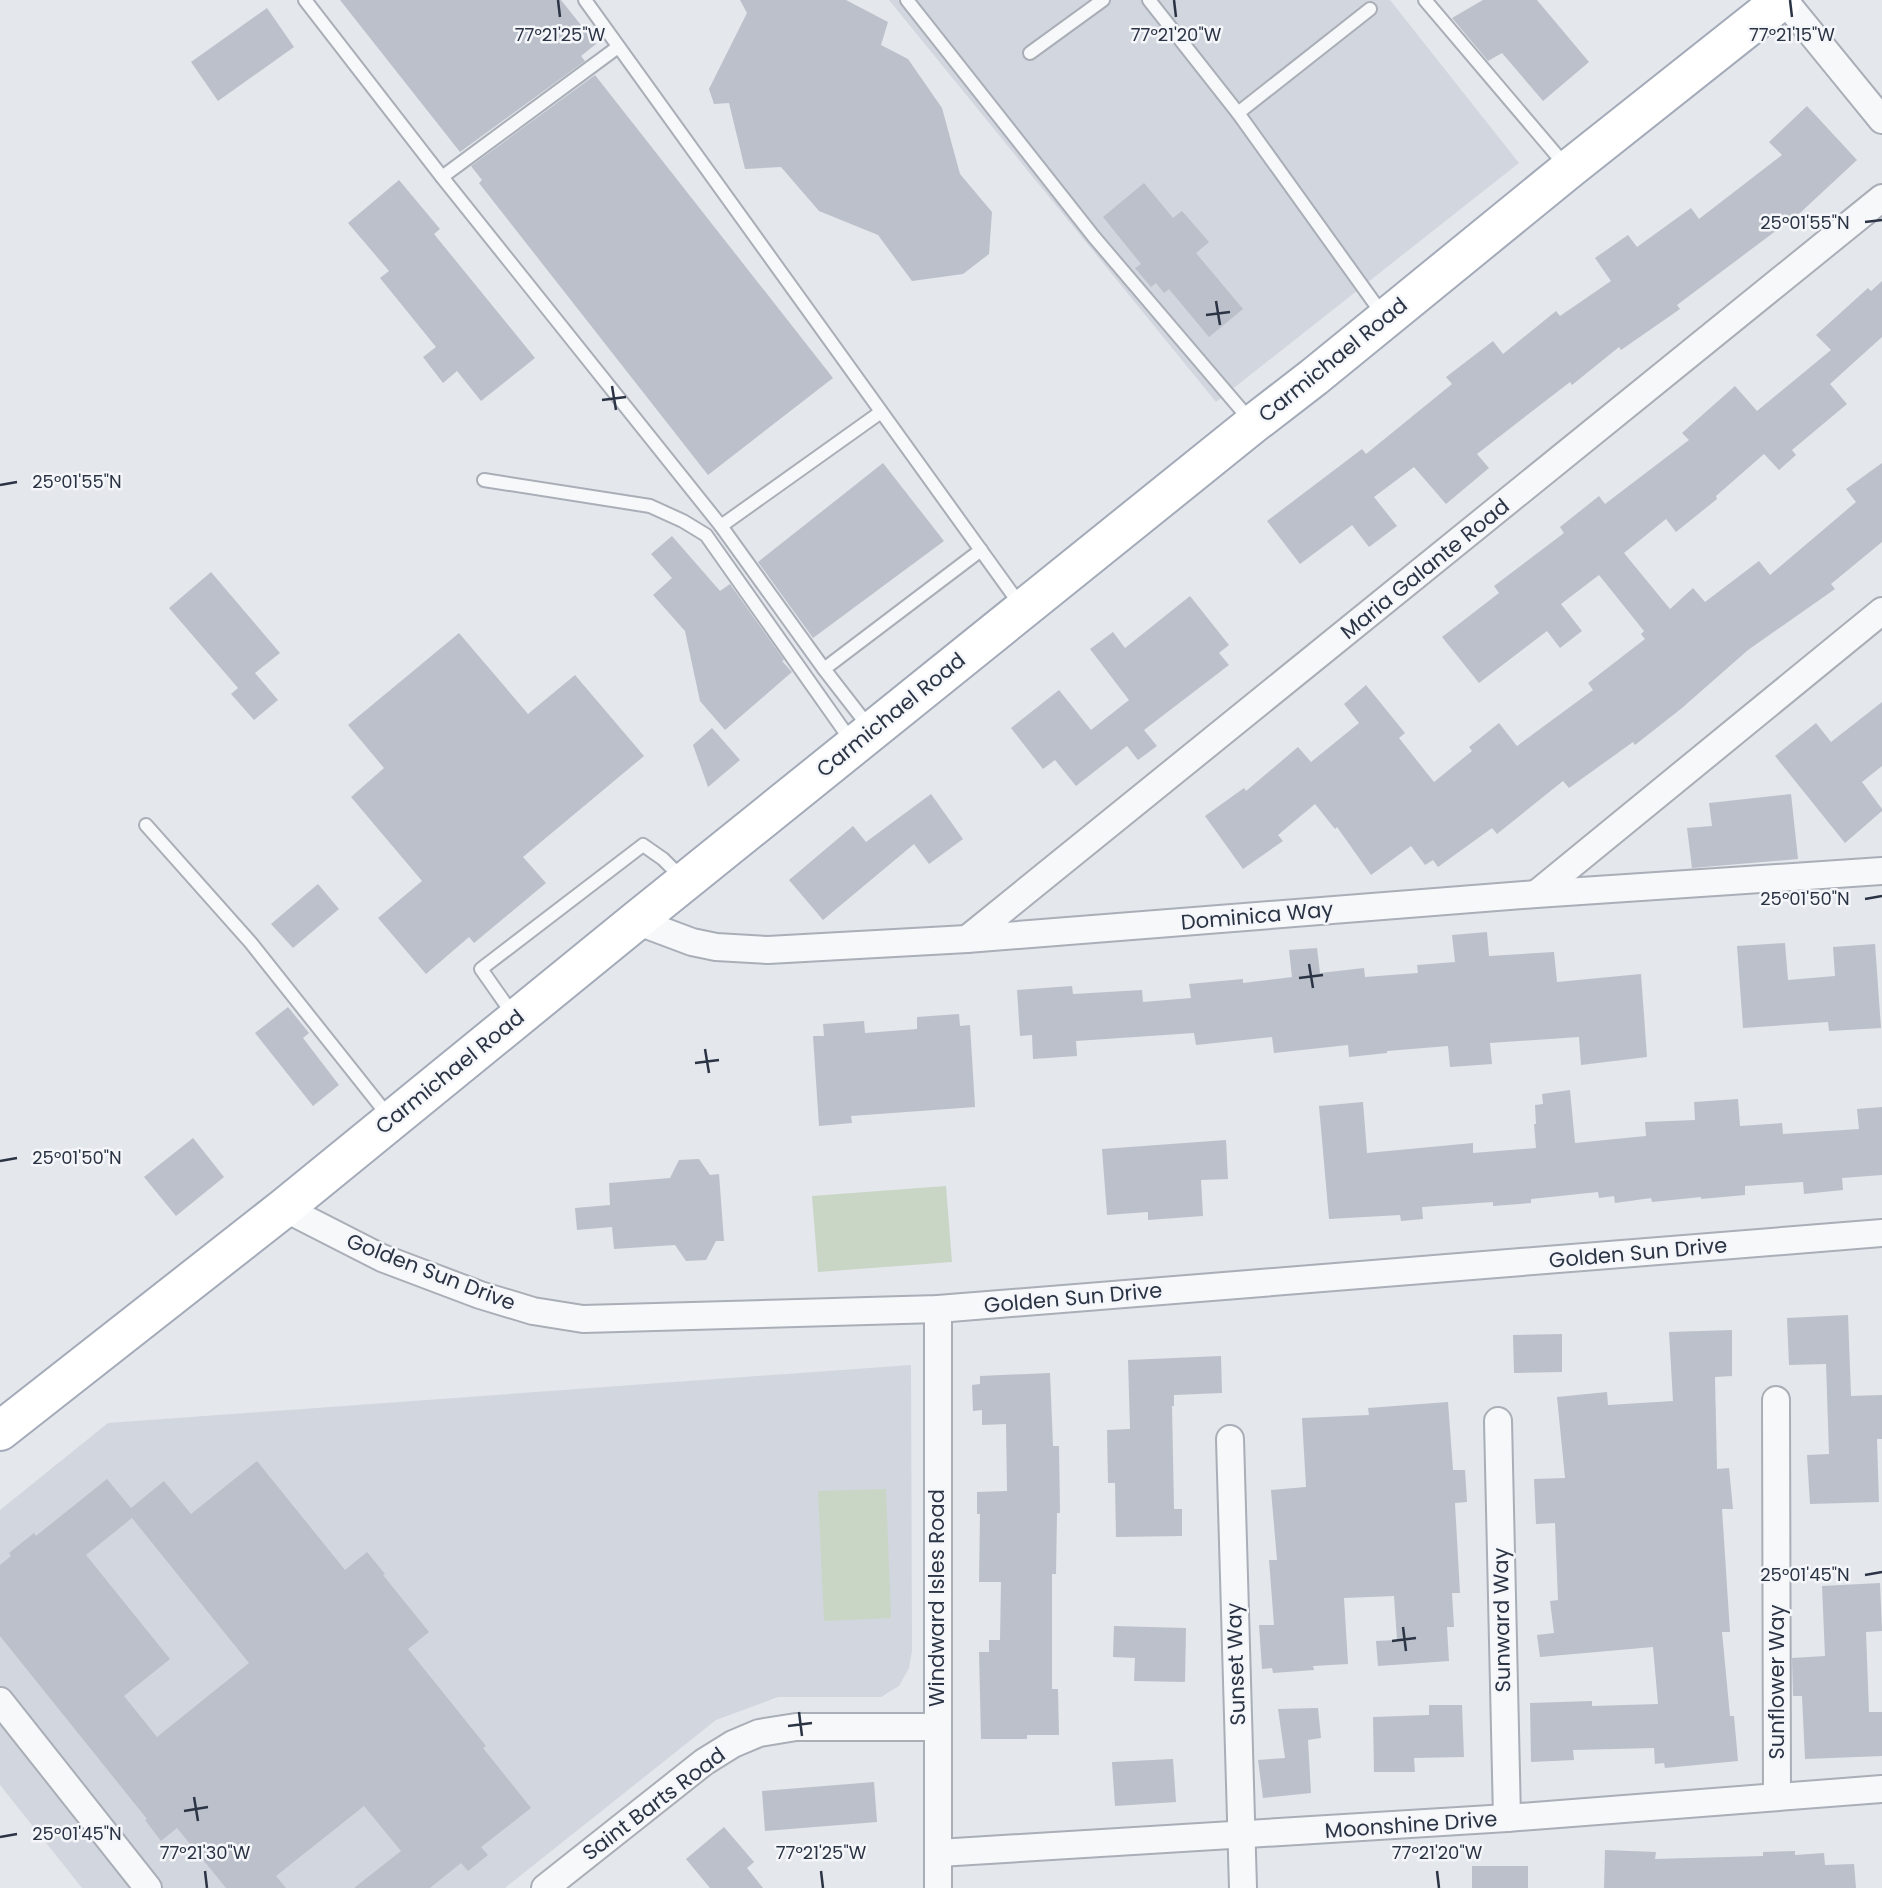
<svg xmlns="http://www.w3.org/2000/svg" width="1882" height="1888" font-family="Poppins,sans-serif">
<rect width="100%" height="100%" fill="#e4e7ec"/>
<g fill="#d2d6de">
<polygon points="889,0 1390,0 1519,163 1216,402"/>
<polygon points="911,1365 912,1651 909,1668 899,1686 881,1697 778,1697 716,1720 505,1888 82,1888 0,1785 0,1510 108,1423"/>
</g>
<g fill="#c9d6c5">
<polygon points="946,1186 952,1262 818,1272 812,1196"/>
<polygon points="886,1489 891,1618 824,1621 818,1491"/>
</g>
<g fill="#bbc0ca" fill-rule="evenodd">
<polygon points="340,0 561,0 596,44 581,56 585,61 460,152"/>
<polygon points="740,0 846,0 888,22 881,45 908,59 942,108 960,174 992,212 989,254 963,274 912,281 878,235 819,211 781,167 745,169 729,103 714,104 709,89 747,13"/>
<polygon points="1483,0 1537,0 1589,62 1543,101 1502,53 1488,61 1452,18"/>
<polygon points="267,8 294,47 218,101 191,62"/>
<polygon points="595,75 833,378 708,475 479,183 482,180 471,166"/>
<polygon points="1807,106 1857,160 1801,212 1677,305 1680,309 1621,350 1619,347 1572,385 1570,382 1477,454 1489,468 1446,504 1414,467 1374,497 1397,526 1369,547 1352,525 1300,564 1267,521 1362,449 1366,454 1452,384 1446,377 1493,341 1503,354 1556,311 1560,316 1611,281 1595,258 1628,235 1637,247 1691,208 1699,219 1782,155 1769,142"/>
<polygon points="399,180 440,229 434,234 535,358 481,401 457,371 443,383 423,357 436,347 380,278 389,271 348,223"/>
<polygon points="1144,183 1173,218 1182,211 1209,242 1196,253 1243,309 1209,337 1169,289 1164,293 1156,283 1151,287 1135,268 1141,264 1103,217"/>
<polygon points="1882,281 1882,337 1830,384 1847,404 1792,450 1796,455 1779,470 1764,454 1716,496 1717,499 1676,532 1666,519 1624,553 1670,609 1693,588 1705,602 1759,561 1770,575 1856,502 1846,489 1882,463 1882,542 1831,584 1835,589 1748,650 1682,708 1635,745 1633,742 1569,788 1563,781 1497,834 1492,828 1438,867 1433,860 1425,865 1411,846 1371,875 1337,827 1335,829 1315,804 1278,835 1283,841 1243,869 1205,816 1244,788 1246,791 1298,747 1311,762 1359,723 1344,704 1366,685 1405,733 1399,738 1434,782 1472,751 1469,747 1499,723 1517,746 1593,690 1588,683 1645,639 1641,634 1644,631 1599,575 1561,604 1582,631 1560,648 1547,631 1479,683 1442,637 1499,593 1494,586 1564,533 1560,527 1599,496 1605,504 1689,440 1682,433 1735,386 1757,411 1831,350 1816,335 1868,288 1871,291"/>
<polygon points="883,463 944,541 813,638 758,562"/>
<polygon points="672,536 720,591 730,584 784,660 782,661 792,672 725,730 700,701 685,631 653,595 672,578 651,554"/>
<polygon points="211,572 280,653 255,673 278,700 254,720 231,694 238,688 169,608"/>
<polygon points="1190,596 1229,645 1219,653 1229,665 1144,730 1157,746 1138,760 1127,746 1076,786 1055,760 1043,769 1011,728 1059,690 1091,730 1129,700 1090,649 1113,632 1125,648"/>
<polygon points="459,633 528,714 575,675 644,756 523,857 546,883 474,943 469,937 426,974 378,918 422,881 351,797 384,768 348,725"/>
<polygon points="1882,702 1882,766 1862,782 1882,809 1882,811 1845,843 1775,756 1816,723 1831,742"/>
<polygon points="712,728 740,760 708,787 693,745"/>
<polygon points="931,794 963,839 929,864 914,844 823,920 789,880 853,826 866,842"/>
<polygon points="1791,794 1798,859 1692,868 1687,828 1712,826 1709,803"/>
<polygon points="318,884 339,909 293,948 271,924"/>
<polygon points="1487,932 1489,956 1554,952 1557,982 1641,974 1647,1057 1581,1065 1579,1037 1490,1043 1492,1064 1450,1067 1448,1046 1387,1051 1387,1053 1349,1057 1348,1045 1274,1053 1272,1037 1196,1045 1194,1033 1076,1041 1077,1056 1033,1059 1032,1035 1020,1036 1017,990 1072,986 1073,994 1142,990 1143,1002 1191,998 1189,984 1243,979 1243,983 1292,977 1289,950 1317,948 1320,973 1364,968 1365,977 1418,973 1417,965 1455,962 1452,935"/>
<polygon points="1785,943 1788,980 1835,976 1833,947 1875,944 1881,1028 1829,1031 1828,1022 1743,1028 1737,946"/>
<polygon points="288,1007 309,1033 303,1038 339,1085 313,1106 255,1033"/>
<polygon points="959,1014 960,1026 970,1025 975,1107 851,1116 852,1123 819,1126 813,1036 824,1036 823,1024 864,1021 865,1033 917,1029 917,1017"/>
<polygon points="1570,1090 1575,1143 1646,1136 1645,1122 1695,1120 1694,1102 1738,1099 1740,1126 1782,1123 1783,1134 1859,1129 1857,1109 1882,1107 1882,1175 1842,1178 1843,1190 1804,1194 1803,1182 1745,1186 1745,1195 1701,1199 1701,1197 1652,1202 1651,1198 1615,1203 1614,1196 1599,1198 1598,1192 1531,1199 1531,1203 1493,1206 1493,1202 1422,1207 1423,1219 1401,1221 1400,1215 1329,1219 1319,1106 1363,1102 1367,1153 1473,1143 1473,1153 1536,1148 1534,1124 1536,1124 1535,1105 1543,1104 1542,1094"/>
<polygon points="193,1138 224,1177 176,1216 144,1177"/>
<polygon points="1226,1140 1228,1179 1201,1180 1203,1216 1148,1220 1148,1212 1107,1215 1102,1149"/>
<polygon points="699,1159 710,1175 719,1174 724,1241 716,1241 706,1260 686,1261 675,1245 614,1249 612,1227 577,1230 575,1208 610,1205 609,1183 670,1178 679,1160"/>
<polygon points="1848,1315 1851,1396 1882,1395 1882,1439 1877,1439 1879,1502 1810,1504 1807,1455 1829,1454 1826,1364 1789,1365 1787,1318"/>
<polygon points="1732,1330 1732,1376 1715,1377 1717,1469 1729,1468 1733,1509 1722,1509 1730,1632 1722,1632 1730,1716 1734,1716 1738,1761 1665,1768 1664,1763 1655,1764 1654,1748 1573,1750 1574,1760 1531,1762 1530,1703 1592,1701 1592,1706 1658,1704 1653,1647 1540,1657 1537,1635 1554,1633 1550,1601 1558,1600 1555,1523 1536,1524 1534,1479 1565,1478 1557,1397 1607,1392 1608,1405 1673,1401 1669,1332"/>
<polygon points="1562,1334 1562,1372 1514,1373 1513,1335"/>
<polygon points="1221,1356 1222,1393 1174,1395 1174,1406 1172,1406 1174,1509 1182,1509 1182,1536 1116,1537 1115,1483 1108,1483 1107,1430 1130,1429 1128,1360"/>
<polygon points="1050,1373 1053,1446 1059,1446 1060,1513 1057,1513 1056,1574 1052,1574 1052,1689 1058,1689 1059,1735 1027,1735 1027,1739 981,1739 979,1652 989,1652 989,1640 1000,1640 1001,1582 979,1582 980,1514 977,1514 977,1492 1007,1491 1006,1424 982,1425 982,1410 973,1411 972,1385 980,1384 980,1376"/>
<polygon points="1448,1402 1453,1470 1465,1470 1467,1502 1455,1503 1460,1593 1452,1593 1454,1627 1447,1627 1449,1661 1378,1666 1376,1641 1397,1640 1394,1596 1344,1598 1348,1664 1313,1666 1314,1670 1273,1673 1272,1668 1262,1669 1259,1625 1274,1625 1269,1560 1277,1560 1271,1490 1306,1487 1302,1418 1369,1415 1368,1408"/>
<path d="M257,1461L345,1570L367,1552L385,1574L383,1575L429,1632L408,1649L486,1746L483,1748L531,1808L481,1847L488,1855L468,1871L461,1863L430,1888H354L401,1851L364,1806L276,1876L286,1888H226L177,1828L161,1841L145,1820L147,1819L0,1636V1565L11,1556L9,1553L34,1533L36,1536L107,1479L131,1508L164,1481L191,1514ZM132,1518L249,1663L157,1737L124,1696L170,1659L86,1555Z"/>
<polygon points="1880,1583 1882,1631 1866,1632 1869,1712 1882,1712 1882,1756 1805,1759 1802,1696 1793,1696 1792,1658 1825,1656 1822,1586"/>
<polygon points="1114,1626 1186,1628 1185,1682 1134,1681 1135,1658 1113,1657"/>
<polygon points="1429,1705 1462,1705 1464,1757 1414,1758 1415,1772 1374,1772 1373,1717 1429,1715"/>
<polygon points="1318,1708 1321,1738 1308,1740 1311,1793 1263,1798 1258,1760 1285,1758 1278,1709"/>
<polygon points="1173,1759 1176,1802 1115,1806 1112,1762"/>
<polygon points="874,1782 877,1822 765,1831 762,1791"/>
<polygon points="724,1827 754,1862 747,1868 763,1888 710,1888 686,1859"/>
<polygon points="1605,1850 1656,1852 1655,1859 1763,1856 1763,1852 1795,1851 1795,1855 1824,1853 1825,1865 1854,1864 1856,1888 1604,1888"/>
<rect x="1472" y="1866" width="56" height="22"/>
</g>
<g fill="none" stroke-linecap="round" stroke-linejoin="round">
<defs>
<g id="service">
<polyline points="305,0 442,177 721,526 824,669 869,727"/>
<polyline points="585,0 1021,606"/>
<polyline points="907,0 1094,237 1250,420"/>
<polyline points="1149,0 1238,113 1383,315"/>
<polyline points="1425,0 1565,165"/>
<polyline points="1030,53 1103,0"/>
<polyline points="1238,113 1370,9"/>
<polyline points="442,177 618,47"/>
<polyline points="484,480 650,506 683,521 706,535 852,742"/>
<polyline points="721,526 881,412"/>
<polyline points="824,669 981,550"/>
<polyline points="146,825 251,943 390,1118"/>
<polyline points="514,1016 481,969 643,845 663,859 683,879"/>
</g>
<g id="minor">
<polyline points="1784,0 1882,120"/>
<polyline points="1536,894 1882,611"/>
<polyline points="636,921 692,942 716,947 768,950 967,939 1536,894 1882,871"/>
<polyline points="967,939 1882,198"/>
<polyline points="284,1208 382,1258 480,1295 533,1311 583,1319 938,1309 1882,1233"/>
<polyline points="938,1309 938,1888"/>
<polyline points="1776,1400 1777,1797"/>
<polyline points="1498,1421 1507,1818"/>
<polyline points="1230,1439 1243,1888"/>
<polyline points="0,1701 148,1888"/>
<polyline points="939,1853 1507,1818 1882,1789"/>
<polyline points="545,1888 704,1762 733,1744 759,1733 796,1727 937,1727"/>
</g>
<polyline id="primary" points="0,1431 284,1208 636,921 1253,424 1314,377 1569,169 1782,0"/>
</defs>
<use href="#service" stroke="#a9aeb7" stroke-width="16"/>
<use href="#minor" stroke="#a9aeb7" stroke-width="30"/>
<use href="#primary" stroke="#a3abb8" stroke-width="42"/>
<use href="#service" stroke="#f7f8fa" stroke-width="12"/>
<use href="#minor" stroke="#f7f8fa" stroke-width="26"/>
<use href="#primary" stroke="#fff" stroke-width="38"/>
</g>
<path fill="none" stroke="#2b3445" stroke-width="2.5" d="M558,0L560,17M1174,0L1176,17M1790,0L1792,17M1865,222L1882,220M1216,301L1220,325M1206,315L1230,312M612,386L616,410M602,400L626,397M0,485L17,482M1865,899L1882,896M1309,964L1313,988M1299,978L1323,975M705,1049L709,1073M695,1063L719,1060M0,1161L17,1158M1865,1575L1882,1572M1403,1627L1406,1651M1392,1641L1416,1638M799,1712L802,1736M788,1726L812,1723M194,1797L198,1821M184,1811L208,1807M0,1837L17,1834M205,1871L207,1888M821,1871L823,1888M1437,1871L1439,1888"/>
<g text-anchor="middle" stroke-width="5" stroke-linejoin="round" paint-order="stroke">
<g font-size="21" fill="#2b3445" stroke="#f4f6f9">
<text transform="translate(1333 360) rotate(-39)" y="7">Carmichael Road</text>
<text transform="translate(1425 569) rotate(-39)" y="7">Maria Galante Road</text>
<text transform="translate(891 715) rotate(-39)" y="7">Carmichael Road</text>
<text transform="translate(1257 916) rotate(-5)" y="7">Dominica Way</text>
<text transform="translate(450 1072) rotate(-39)" y="7">Carmichael Road</text>
<text transform="translate(1638 1253) rotate(-5)" y="7">Golden Sun Drive</text>
<text transform="translate(431 1272) rotate(21)" y="7">Golden Sun Drive</text>
<text transform="translate(1073 1298) rotate(-5)" y="7">Golden Sun Drive</text>
<text transform="translate(937 1598) rotate(-90)" y="7">Windward Isles Road</text>
<text transform="translate(1502 1620) rotate(-91)" y="7">Sunward Way</text>
<text transform="translate(1236 1664) rotate(-92)" y="7">Sunset Way</text>
<text transform="translate(1777 1682) rotate(-90)" y="7">Sunflower Way</text>
<text transform="translate(654 1804) rotate(-37)" y="7">Saint Barts Road</text>
<text transform="translate(1411 1825) rotate(-4)" y="7">Moonshine Drive</text>
</g>
</g>
<g font-size="18" text-anchor="middle" fill="#2b3445" stroke="#f4f6f9" stroke-width="5" stroke-linejoin="round" paint-order="stroke">
<text x="560" y="41">77°21'25"W</text>
<text x="1176" y="41">77°21'20"W</text>
<text x="1792" y="41">77°21'15"W</text>
<text x="1805" y="229">25°01'55"N</text>
<text x="77" y="488">25°01'55"N</text>
<text x="1805" y="905">25°01'50"N</text>
<text x="77" y="1164">25°01'50"N</text>
<text x="1805" y="1581">25°01'45"N</text>
<text x="77" y="1840">25°01'45"N</text>
<text x="205" y="1859">77°21'30"W</text>
<text x="821" y="1859">77°21'25"W</text>
<text x="1437" y="1859">77°21'20"W</text>
</g>
</svg>
